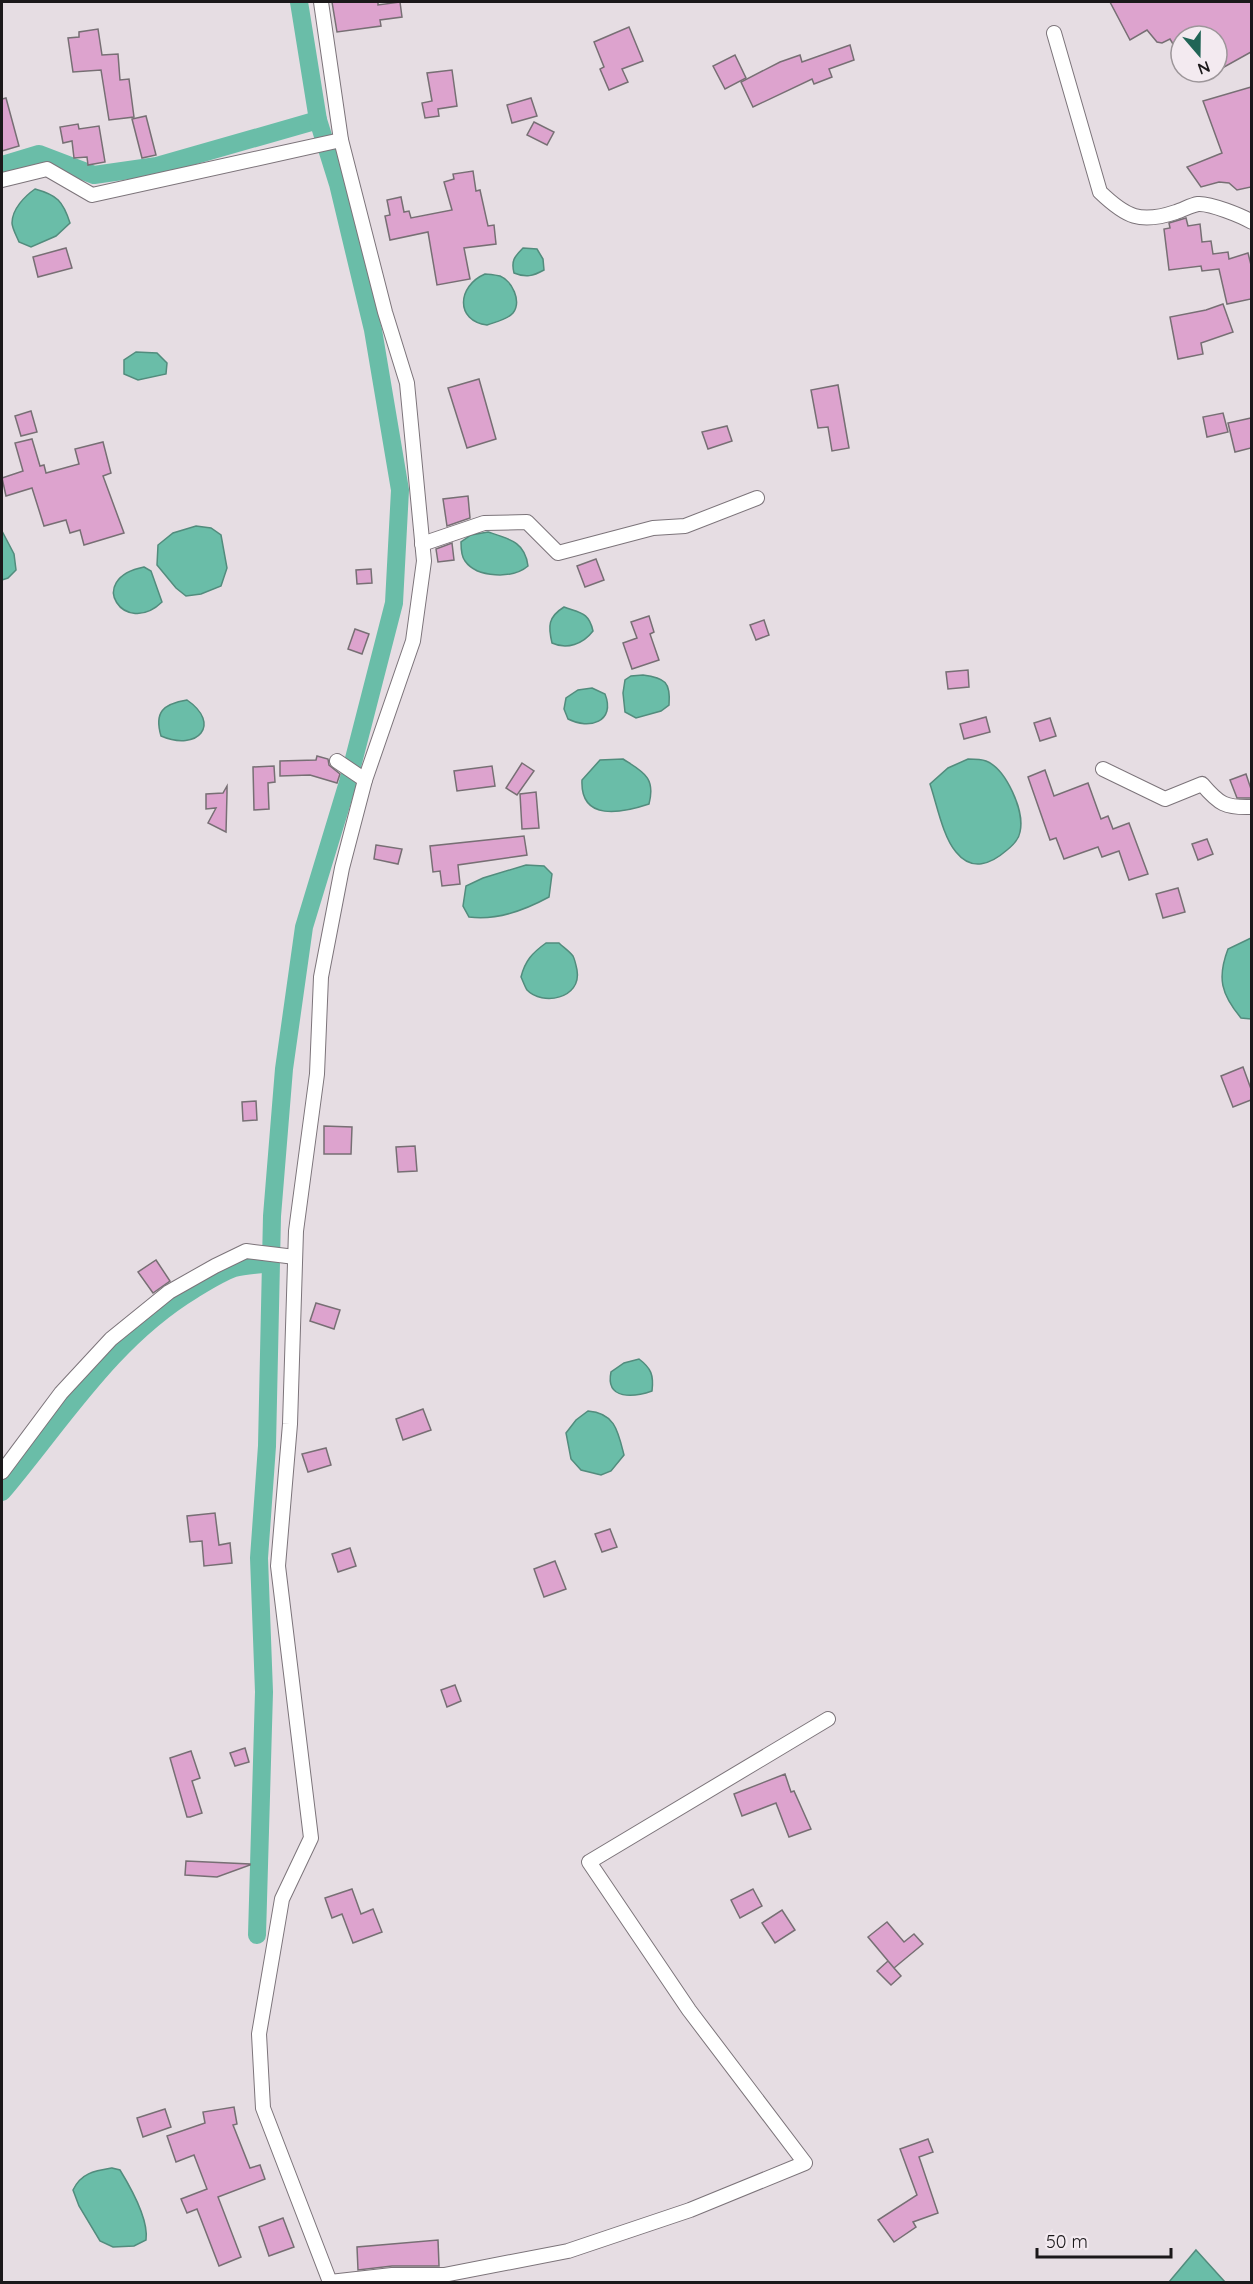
<svg xmlns="http://www.w3.org/2000/svg" width="1253" height="2284" font-family="Quicksand,sans-serif">
<rect width="100%" height="100%" fill="#e6dde3"/>
<g fill="#6abda8" stroke="#528c7d" stroke-width="1.5">
<path d="M35,189C57,195 63,201 70,223L56,236L31,247L19,242C17,237 12,228 12,223C12,209 25,196 35,189Z"/>
<path d="M523,248L537,249L543,259L544,270C533,276 526,278 514,273C511,261 514,257 523,248Z"/>
<path d="M485,274C490,274 495,275 500,276C512,281 522,301 513,313C507,320 495,322 487,325C455,321 457,286 485,274Z"/>
<polygon points="136,352 157,353 167,363 166,374 138,380 124,374 124,360"/>
<polygon points="196,526 211,528 221,535 227,568 221,586 201,594 186,596 176,588 157,565 158,545 173,533"/>
<polygon points="2,531 14,554 16,570 8,578 2,580"/>
<path d="M488,532C510,539 525,542 528,566C513,579 477,578 465,561C461,556 461,548 461,542L471,535Z"/>
<path d="M144,567L151,571L162,602C125,638 84,579 144,567Z"/>
<path d="M564,607C580,613 589,612 593,631C583,644 567,650 552,643C548,626 548,617 564,607Z"/>
<path d="M643,675C665,678 671,682 669,705L661,711L636,718L625,712L623,693L625,680L631,676Z"/>
<path d="M592,688L605,694C616,722 589,730 568,719L564,709L566,698L578,690Z"/>
<path d="M187,700C222,724 198,752 161,736C154,712 163,704 187,700Z"/>
<path d="M623,759C643,772 656,777 649,804C622,813 580,822 582,780L600,760Z"/>
<path d="M968,759C973,759 981,759 986,761C1006,769 1025,811 1020,832C1019,839 1012,846 1007,850C991,864 972,872 956,852C943,837 937,805 930,784L948,768Z"/>
<path d="M526,865L544,866L552,874L549,897C525,910 497,921 469,917L463,906L466,886L483,878Z"/>
<path d="M1251,938V1019L1241,1018C1221,994 1217,978 1228,949Z"/>
<path d="M546,943H559C563,947 569,951 573,956C575,960 576,965 577,970C582,999 542,1006 527,990C525,987 523,981 521,977C525,961 532,953 546,943Z"/>
<path d="M639,1359C651,1368 654,1375 652,1391C635,1397 605,1401 611,1372L624,1363Z"/>
<path d="M588,1411C615,1413 618,1431 624,1455L611,1471L601,1475L581,1470L571,1459L566,1433L576,1420Z"/>
<path d="M112,2168L120,2170C131,2188 149,2219 146,2240L134,2246L113,2247L100,2241L79,2206L73,2190C81,2173 94,2171 112,2168Z"/>
<polygon points="1196,2250 1225,2282 1169,2282"/>
</g>
<g fill="none" stroke-linecap="round" stroke-linejoin="round">
<g stroke="#6abda8" stroke-width="18">
<polyline points="2,165 39,154 94,175 157,166 318,120"/>
<path d="M2,1492C62,1421 112,1339 193,1290C206,1282 220,1273 234,1268C245,1265 259,1265 270,1263"/>
<polyline points="257,1935 264,1692 259,1558 267,1446 272,1216 284,1069 304,927 348,782 394,603 400,490 373,330 338,184 318,120 299,2"/>
</g>
</g>
<g fill="#dda3ce" stroke="#776f74" stroke-width="1.5">
<polygon points="332,2 378,2 378,5 400,2 402,17 380,20 381,26 337,32"/>
<polygon points="1110,2 1251,2 1251,52 1217,71 1217,36 1181,36 1181,57 1170,39 1162,43 1157,42 1147,30 1130,40"/>
<polygon points="629,27 643,61 622,69 628,82 609,90 600,69 604,67 594,42"/>
<polygon points="98,29 102,55 118,54 120,80 129,79 134,117 109,120 101,70 73,72 68,38 79,37 79,32"/>
<polygon points="850,45 854,60 829,69 832,77 814,84 812,79 753,107 741,82 780,62 800,55 802,62"/>
<polygon points="735,55 746,78 725,89 713,66"/>
<polygon points="452,70 457,106 438,109 439,116 425,118 422,103 432,101 427,73"/>
<polygon points="1251,87 1251,187 1237,190 1229,183 1219,182 1201,187 1187,167 1222,153 1203,101"/>
<polygon points="6,98 19,146 2,151 2,99"/>
<polygon points="531,98 537,116 512,123 507,105"/>
<polygon points="146,116 156,155 142,158 132,119"/>
<polygon points="534,122 554,132 547,145 527,135"/>
<polygon points="78,124 79,129 99,126 105,162 88,165 87,157 74,158 72,141 63,143 60,127"/>
<polygon points="473,171 476,191 480,190 488,226 494,225 496,244 464,248 470,279 437,285 428,232 390,240 385,216 390,215 387,200 401,197 404,212 409,211 411,218 452,210 444,182 454,179 453,174"/>
<polygon points="1186,218 1188,226 1200,224 1202,242 1211,241 1213,254 1228,252 1229,259 1248,253 1251,265 1251,299 1227,304 1219,269 1202,271 1201,266 1169,270 1164,229 1170,228 1169,223"/>
<polygon points="66,248 72,268 38,277 33,257"/>
<polygon points="1223,304 1233,332 1201,343 1203,354 1178,359 1170,317 1206,310"/>
<polygon points="479,379 496,439 467,448 448,388"/>
<polygon points="838,385 849,448 832,451 828,427 818,428 811,390"/>
<polygon points="31,411 37,432 21,436 15,416"/>
<polygon points="1223,413 1228,432 1207,437 1203,417"/>
<polygon points="1251,418 1251,448 1235,452 1228,423"/>
<polygon points="727,426 732,441 708,449 702,432"/>
<polygon points="32,439 40,466 44,465 46,473 79,464 75,449 103,442 111,473 103,476 124,533 84,545 80,530 70,533 66,520 44,526 32,488 6,496 2,478 23,471 15,443"/>
<polygon points="468,496 470,518 447,526 443,499"/>
<polygon points="452,543 454,560 438,562 436,549"/>
<polygon points="596,559 604,580 585,587 577,566"/>
<polygon points="371,569 372,583 357,584 356,570"/>
<polygon points="649,616 654,632 650,634 659,660 632,669 623,643 637,638 631,622"/>
<polygon points="764,620 769,635 756,640 750,625"/>
<polygon points="355,629 369,634 362,654 348,649"/>
<polygon points="968,670 969,687 948,689 946,672"/>
<polygon points="986,717 990,732 964,739 960,724"/>
<polygon points="1050,718 1056,736 1040,741 1034,723"/>
<polygon points="317,756 328,759 329,765 340,774 337,783 310,775 280,776 280,761 316,760"/>
<polygon points="522,763 534,771 517,795 506,788"/>
<polygon points="274,766 275,782 268,783 269,809 254,810 253,767"/>
<polygon points="492,766 495,786 457,791 454,771"/>
<polygon points="1045,770 1054,796 1088,783 1101,819 1108,816 1113,829 1129,823 1148,874 1129,880 1119,851 1102,857 1098,847 1064,859 1056,838 1050,840 1028,777"/>
<polygon points="1246,774 1251,789 1251,798 1237,798 1230,780"/>
<polygon points="227,786 227,793 226,832 208,823 216,808 206,809 206,794 223,793"/>
<polygon points="536,792 539,828 522,829 520,794"/>
<polygon points="524,836 527,855 458,865 460,884 442,886 440,871 433,872 430,846"/>
<polygon points="1207,839 1213,854 1198,860 1192,844"/>
<polygon points="376,845 402,849 398,864 374,859"/>
<polygon points="1178,888 1185,912 1163,918 1156,894"/>
<polygon points="1243,1067 1251,1089 1251,1100 1233,1107 1221,1076"/>
<polygon points="256,1101 257,1120 243,1121 242,1102"/>
<polygon points="324,1126 352,1127 351,1154 324,1154"/>
<polygon points="415,1146 417,1171 398,1172 396,1147"/>
<polygon points="156,1260 170,1281 153,1293 138,1272"/>
<polygon points="316,1303 340,1310 334,1329 310,1321"/>
<polygon points="423,1409 431,1430 403,1440 396,1419"/>
<polygon points="326,1448 331,1465 308,1472 302,1454"/>
<polygon points="215,1513 219,1545 230,1543 232,1563 204,1566 202,1541 190,1542 187,1516"/>
<polygon points="610,1529 617,1547 602,1552 595,1534"/>
<polygon points="350,1548 356,1566 338,1572 332,1554"/>
<polygon points="555,1561 566,1589 544,1597 534,1569"/>
<polygon points="455,1685 461,1701 447,1707 441,1690"/>
<polygon points="245,1748 249,1762 235,1766 230,1753"/>
<polygon points="191,1751 200,1778 192,1781 202,1813 190,1817 187,1817 170,1758"/>
<polygon points="785,1774 791,1792 794,1791 811,1829 789,1837 776,1803 742,1816 734,1794"/>
<polygon points="186,1861 250,1864 250,1865 217,1877 185,1875"/>
<polygon points="352,1889 361,1914 373,1909 382,1932 353,1943 342,1914 332,1918 325,1898"/>
<polygon points="753,1889 762,1906 740,1918 731,1900"/>
<polygon points="782,1910 795,1930 775,1943 762,1923"/>
<polygon points="887,1922 904,1942 914,1934 923,1944 894,1968 901,1976 891,1985 877,1971 888,1961 894,1968 868,1937"/>
<polygon points="234,2107 237,2124 233,2125 250,2168 260,2165 265,2179 218,2197 241,2257 219,2266 197,2209 187,2213 181,2199 207,2189 194,2155 176,2162 167,2136 205,2123 203,2112"/>
<polygon points="165,2109 171,2127 143,2137 137,2118"/>
<polygon points="928,2139 933,2152 919,2157 938,2213 913,2222 916,2227 894,2242 878,2220 917,2195 900,2149"/>
<polygon points="283,2218 294,2247 269,2256 259,2227"/>
<polygon points="438,2240 439,2266 392,2266 358,2270 357,2247"/>
</g>
<g fill="none" stroke-linecap="round" stroke-linejoin="round">
<defs>
<g id="street">
<polyline points="321,2 341,140 385,312 407,383 424,561 413,641 365,780 342,868 321,977 317,1074 296,1231 290,1424 278,1566 311,1838 282,1899 259,2034 263,2108 330,2282"/>
<path d="M1054,33L1100,192C1126,217 1140,224 1176,212C1183,210 1191,205 1198,204C1210,203 1242,216 1252,222"/>
<polyline points="2,180 47,169 92,195 341,140"/>
<polyline points="422,544 484,523 527,522 558,553 653,528 685,526 757,498"/>
<polyline points="337,761 365,780"/>
<path d="M1103,769L1165,799L1202,784C1219,804 1225,808 1252,807"/>
<polyline points="2,1472 61,1393 111,1339 169,1292 215,1266 246,1251 295,1257"/>
<polyline points="330,2282 392,2275 444,2275 568,2251 690,2210 805,2163 689,2010 589,1862 828,1719"/>
</g>
</defs>
<use href="#street" stroke="#7c747a" stroke-width="16"/>
<use href="#street" stroke="#fff" stroke-width="14"/>
</g>
<rect width="1253" height="2284" fill="none" stroke="#1b181a" stroke-width="6"/>
<g transform="translate(1199 54) rotate(160)"><circle r="28" fill="#f3eaf0" stroke="#9d969a" stroke-width="1.5"/>
<path d="M0-4.5L10 22L0 15L-10 22Z" fill="#206556"/>
<text y="-9" font-size="16" font-weight="bold" text-anchor="middle" fill="#1b181a">N</text>
</g>
<path d="M1037 2248v9h134v-9" fill="none" stroke="#1b181a" stroke-width="3"/>
<text x="1046" y="2248" font-size="18" fill="#1b181a" stroke="#f3eaf0" stroke-width="4.5" paint-order="stroke">50 m</text>
</svg>
